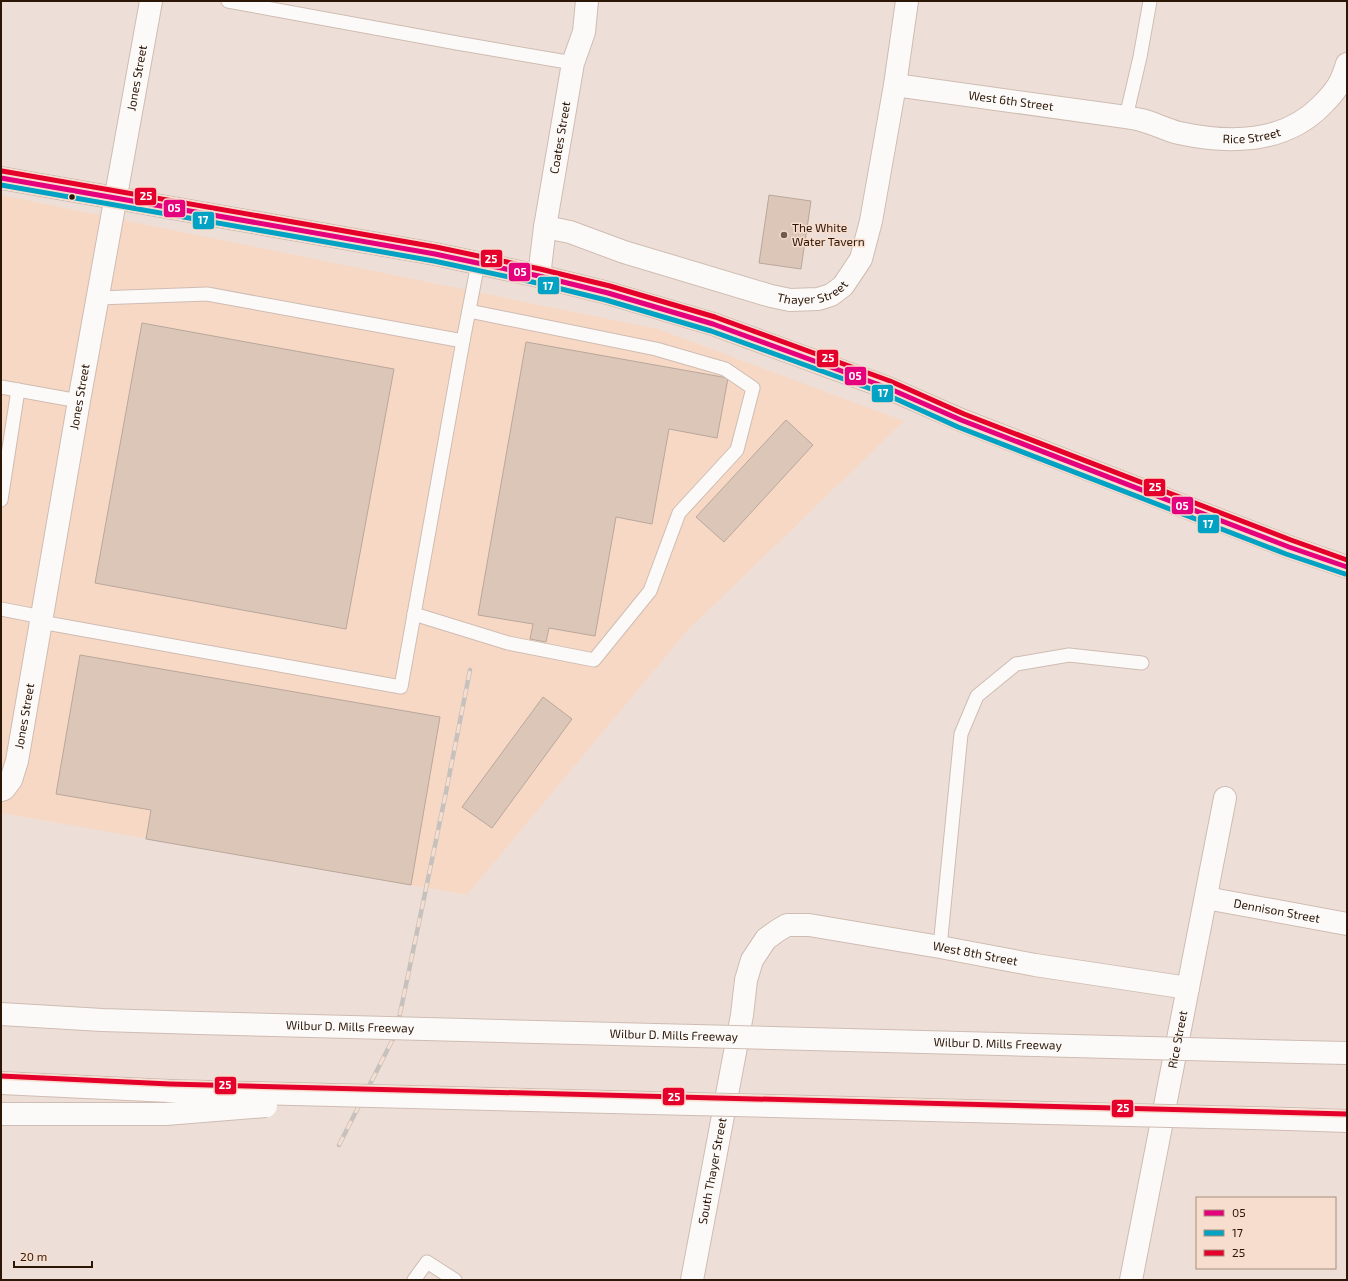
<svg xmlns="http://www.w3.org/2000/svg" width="1348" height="1281" font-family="'Exo 2',sans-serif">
<rect width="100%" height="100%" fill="#eddfd7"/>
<polygon fill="#f6d8c5" points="1,195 658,329 904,421 687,631 467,895 1,813"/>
<g fill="#dcc6b7" stroke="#b9a79c">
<polygon points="769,195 811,201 801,269 759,263"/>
<polygon points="142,323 394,369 346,629 95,583"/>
<polygon points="526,342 728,378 717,438 669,429 652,524 616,517 595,636 549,628 546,642 530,639 533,624 478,615"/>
<polygon points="786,420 813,445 724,542 696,517"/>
<polygon points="80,655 440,717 411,885 146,839 151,810 56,794"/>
<polygon points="543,697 572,719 492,828 462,807"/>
</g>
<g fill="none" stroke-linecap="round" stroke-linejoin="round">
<defs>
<g id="lane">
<polyline points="228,1 457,43 573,63"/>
<polyline points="1126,117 1140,57 1150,1"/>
<polyline points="98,298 207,294 463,341 478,263"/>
<polyline points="1,387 79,401"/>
<polyline points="1,500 18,390"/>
<polyline points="1,609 42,617"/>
<polyline points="414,614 508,643 594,660 650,591 679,513 737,450 753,388 725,369 656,349 469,311"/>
<polyline points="41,622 401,687 463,341"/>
<polyline points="940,947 961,734 977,696 1016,664 1069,655 1142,663"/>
<polyline points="414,1280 427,1262 455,1280"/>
</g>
<g id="street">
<path id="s1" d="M895,85L1126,117C1131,118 1137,119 1141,120C1154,123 1166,130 1179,133C1230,144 1284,144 1322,105C1337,90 1341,83 1347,64"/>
<path id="s2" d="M545,227L570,232L624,252L771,296L790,300L818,299L831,295L843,286L861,259L871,221L895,85L907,1"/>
<path id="s3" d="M539,276L545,227L573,63L584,32L587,1"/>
<path id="s4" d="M1,790L4,789L11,780L17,761L79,401L151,1"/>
<path id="s5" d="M1206,898L1347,924"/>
<path id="s6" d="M692,1280L742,1015L746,980L752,960L766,939L777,931L787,925H809L940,947L1035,965L1188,988"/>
<path id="s7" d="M1131,1280L1225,798"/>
</g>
<polyline id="secondary" points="1,178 435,254 539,276 608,293 713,324 888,388 961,420 1289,547 1347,567"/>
<g id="highway">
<polyline points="1,1014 102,1020 199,1023"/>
<polyline points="1301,1052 1347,1053"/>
<polyline points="1,1083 170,1091"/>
<polyline points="1,1114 166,1114"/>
<polyline points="1289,1119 1347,1121"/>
</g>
</defs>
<use href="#lane" stroke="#cfbcb2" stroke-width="15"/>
<use href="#street" stroke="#cfbcb2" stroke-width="24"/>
<use href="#secondary" stroke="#cfbcb2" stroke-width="24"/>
<use href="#highway" stroke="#cfbcb2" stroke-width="24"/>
<use href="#lane" stroke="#fcfaf9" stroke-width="13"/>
<use href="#street" stroke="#fcfaf9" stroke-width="22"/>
<use href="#secondary" stroke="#fcfaf9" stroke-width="22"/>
<use href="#highway" stroke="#fcfaf9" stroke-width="22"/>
<defs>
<polyline id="rail" points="339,1145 396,1033 445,797 470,670"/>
</defs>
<use href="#rail" stroke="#c7c1be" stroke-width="4.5"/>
<use href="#rail" stroke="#f7ddcd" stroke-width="3" stroke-dasharray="9" stroke-linecap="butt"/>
<defs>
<g id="highway-bridge">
<path id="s8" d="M199,1023L1301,1052"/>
<polyline points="170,1091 1289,1119"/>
<polyline points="166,1114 266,1106"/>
</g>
</defs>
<use href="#highway-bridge" stroke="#cfbcb2" stroke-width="24" stroke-linecap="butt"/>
<use href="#highway-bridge" stroke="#fcfaf9" stroke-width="22"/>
<defs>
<polyline id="bus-1" points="1,178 435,254 539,276 608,293 713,324 888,388 961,420 1289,547 1347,567"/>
<polyline id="bus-2" points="1,185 434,261 537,283 606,300 711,331 885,394 958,427 1286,554 1345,574"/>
<g id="bus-3">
<polyline points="2,171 436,247 540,269 610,286 715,317 890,381 964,414 1291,540 1347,560"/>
<polyline points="1,1076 170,1084 1347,1114"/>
</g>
</defs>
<use href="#bus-1" stroke="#f7ddcd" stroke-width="8"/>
<use href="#bus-2" stroke="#f7ddcd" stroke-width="8"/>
<use href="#bus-3" stroke="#f7ddcd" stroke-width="8"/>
<use href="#bus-1" stroke="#e5007d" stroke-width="5"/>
<use href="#bus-2" stroke="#02a2c4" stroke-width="5"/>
<use href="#bus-3" stroke="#e4002b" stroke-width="5"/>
</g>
<circle fill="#2c1606" stroke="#f7ddcd" stroke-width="1.5" cx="72" cy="197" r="3.5"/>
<circle fill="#705c4f" stroke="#f7ddcd" stroke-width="1.5" cx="784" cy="235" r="4"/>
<g text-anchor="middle" stroke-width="3" stroke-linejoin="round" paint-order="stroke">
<g font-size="12" fill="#2c1606" stroke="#f7ddcd">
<text dy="4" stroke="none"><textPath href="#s4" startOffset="728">Jones Street</textPath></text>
<text dy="4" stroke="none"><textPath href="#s1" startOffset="117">West 6th Street</textPath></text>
<text dy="4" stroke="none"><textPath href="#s1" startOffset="362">Rice Street</textPath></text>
<text dy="4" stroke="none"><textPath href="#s3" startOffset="140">Coates Street</textPath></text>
<text dy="4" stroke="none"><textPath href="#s2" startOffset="280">Thayer Street</textPath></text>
<text dy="4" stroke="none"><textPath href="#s4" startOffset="404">Jones Street</textPath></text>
<text dy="4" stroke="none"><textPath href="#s4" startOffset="80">Jones Street</textPath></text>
<text dy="4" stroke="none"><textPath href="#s5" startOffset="72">Dennison Street</textPath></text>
<text dy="4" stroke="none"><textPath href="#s6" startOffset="567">West 8th Street</textPath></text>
<text dy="4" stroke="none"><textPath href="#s8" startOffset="151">Wilbur D. Mills Freeway</textPath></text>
<text dy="4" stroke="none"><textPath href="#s8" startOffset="475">Wilbur D. Mills Freeway</textPath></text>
<text dy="4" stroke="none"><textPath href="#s7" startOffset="245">Rice Street</textPath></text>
<text dy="4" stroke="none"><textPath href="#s8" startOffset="799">Wilbur D. Mills Freeway</textPath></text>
<text dy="4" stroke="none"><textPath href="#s6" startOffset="111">South Thayer Street</textPath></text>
</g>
<g font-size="12" fill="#2c1606" stroke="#f7ddcd" text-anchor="start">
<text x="792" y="232">The White<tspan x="792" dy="14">Water Tavern</tspan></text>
</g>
</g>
<g stroke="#f7ddcd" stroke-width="1.5">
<rect x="134" y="187" width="23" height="19" rx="4" fill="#e4002b"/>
<rect x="163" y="199" width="23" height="19" rx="4" fill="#e5007d"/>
<rect x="192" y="211" width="23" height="19" rx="4" fill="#02a2c4"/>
<rect x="480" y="249" width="23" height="19" rx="4" fill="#e4002b"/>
<rect x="508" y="262" width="23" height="20" rx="4" fill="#e5007d"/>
<rect x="537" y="276" width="23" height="19" rx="4" fill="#02a2c4"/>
<rect x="816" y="349" width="23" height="19" rx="4" fill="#e4002b"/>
<rect x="844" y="366" width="23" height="20" rx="4" fill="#e5007d"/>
<rect x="871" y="384" width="23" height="19" rx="4" fill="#02a2c4"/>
<rect x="1143" y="478" width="23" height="19" rx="4" fill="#e4002b"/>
<rect x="1171" y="496" width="23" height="19" rx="4" fill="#e5007d"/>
<rect x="1197" y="514" width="23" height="20" rx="4" fill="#02a2c4"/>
<rect x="214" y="1076" width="23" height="19" rx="4" fill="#e4002b"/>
<rect x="662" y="1087" width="23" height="19" rx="4" fill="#e4002b"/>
<rect x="1111" y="1099" width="23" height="19" rx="4" fill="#e4002b"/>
</g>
<g font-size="11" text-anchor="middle" font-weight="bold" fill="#fff">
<text x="146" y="200">25</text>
<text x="174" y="212">05</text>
<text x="203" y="224">17</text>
<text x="491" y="263">25</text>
<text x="520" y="276">05</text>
<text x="548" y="290">17</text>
<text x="828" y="362">25</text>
<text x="855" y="380">05</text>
<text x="883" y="397">17</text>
<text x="1155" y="491">25</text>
<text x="1182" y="510">05</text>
<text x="1208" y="528">17</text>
<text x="225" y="1089">25</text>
<text x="674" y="1101">25</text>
<text x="1123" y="1112">25</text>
</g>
<rect width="1348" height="1281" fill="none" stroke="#2c1606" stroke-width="4"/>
<rect x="1196" y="1197" width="140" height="72" fill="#f7ddcd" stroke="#a68d7d"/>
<rect x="1204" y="1210" width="20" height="6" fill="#e5007d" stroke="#a68d7d"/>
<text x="1232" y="1217" font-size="12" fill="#2c1606">05</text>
<rect x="1204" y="1230" width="20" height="6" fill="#02a2c4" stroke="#a68d7d"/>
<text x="1232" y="1237" font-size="12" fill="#2c1606">17</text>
<rect x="1204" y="1250" width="20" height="6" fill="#e4002b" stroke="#a68d7d"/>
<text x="1232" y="1257" font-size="12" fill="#2c1606">25</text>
<path d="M14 1261v6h78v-6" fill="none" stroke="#2c1606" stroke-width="2"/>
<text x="20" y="1261" font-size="12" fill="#2c1606" stroke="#f7ddcd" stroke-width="3" paint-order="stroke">20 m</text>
</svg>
